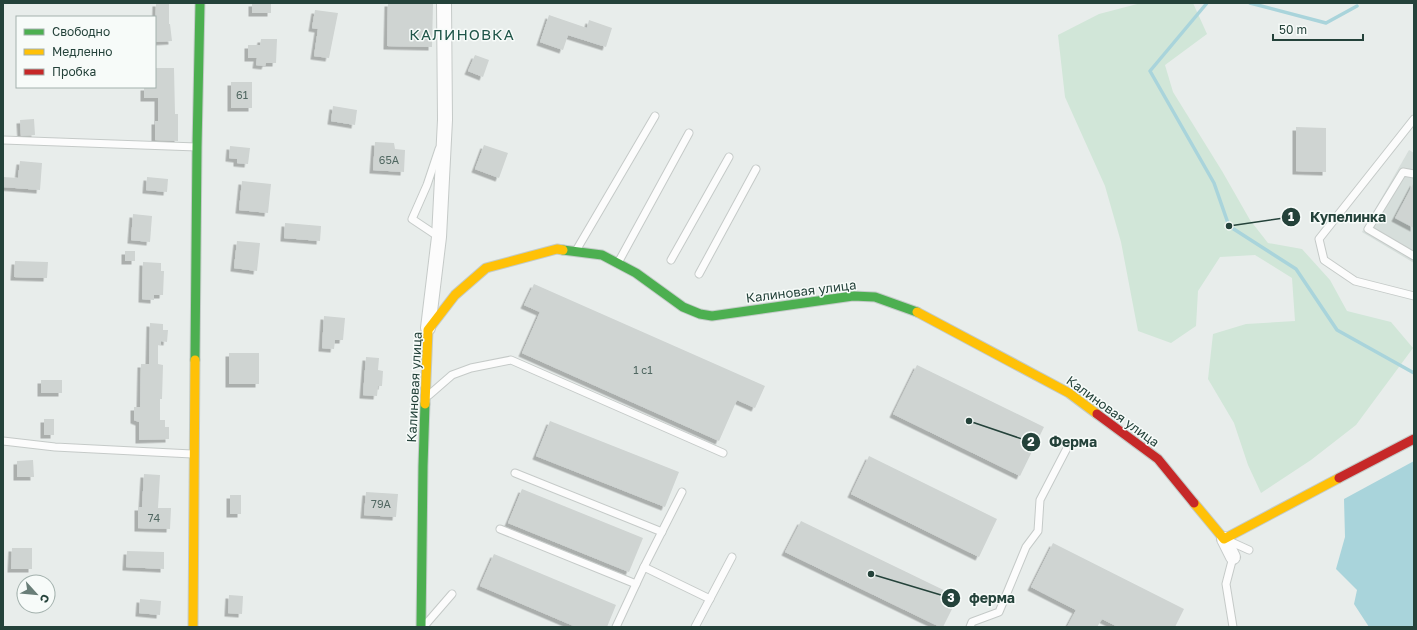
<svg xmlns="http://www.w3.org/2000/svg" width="1417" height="630" font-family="'Golos Text',sans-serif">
<defs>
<filter id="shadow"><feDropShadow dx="-3.5" dy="3.5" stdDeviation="0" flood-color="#0004"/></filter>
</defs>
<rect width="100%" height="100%" fill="#e8edeb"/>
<polygon fill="#d6dedb" points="1409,150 1414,153 1414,263 1362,232"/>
<polygon fill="#d1e6d8" points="1141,3 1193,3 1207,34 1165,65 1173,92 1222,171 1250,220 1268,243 1302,249 1330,280 1347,311 1391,322 1413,348 1356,425 1311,460 1261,493 1248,465 1234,423 1208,379 1213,334 1246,324 1295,321 1292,278 1255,255 1220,257 1198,291 1196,326 1171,343 1138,331 1121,242 1105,186 1065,97 1058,35 1099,14"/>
<polygon fill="#a9d4db" points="1414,461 1414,627 1369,627 1354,604 1357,590 1336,569 1345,537 1344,499"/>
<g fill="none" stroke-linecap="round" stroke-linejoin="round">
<g stroke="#a9d4db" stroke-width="3.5">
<polyline points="1207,3 1150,71 1214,183 1229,226 1296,269 1337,330 1414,373"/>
<polyline points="1250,3 1326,23 1357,6"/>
</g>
</g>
<g fill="#cfd4d2" filter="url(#shadow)">
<polygon points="156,3 169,3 169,24 170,24 172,41 155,42"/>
<rect x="252" y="3" width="19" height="10"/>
<polygon points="388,3 433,3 432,47 387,46"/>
<polygon points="315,10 338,13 329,58 314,56 318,29 312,28"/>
<polygon points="549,15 587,28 589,20 612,28 606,47 568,35 563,50 540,42"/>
<polygon points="261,39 277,39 276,63 266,63 265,66 256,65 257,58 248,58 248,45 260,45"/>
<polygon points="475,55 489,60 483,77 468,71"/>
<polygon points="155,68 174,68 175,114 178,114 178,141 155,140 155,121 158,121 158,98 144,98 144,87 155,87"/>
<rect x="231" y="82" width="21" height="26"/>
<polygon points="333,106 357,110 355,125 331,121"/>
<polygon points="34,119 35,135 21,136 20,120"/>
<polygon points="1296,127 1326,128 1326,172 1296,171"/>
<polygon points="375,142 394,143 395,149 405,150 404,172 373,170"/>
<polygon points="484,145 508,153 499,178 475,169"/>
<polygon points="230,146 250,148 248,164 237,163 237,159 229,158"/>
<polygon points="20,161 42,163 40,190 3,187 3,177 18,178"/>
<polygon points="147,177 168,179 167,192 146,190"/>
<polygon points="242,181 271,184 268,213 239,210"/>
<polygon points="1414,182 1414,228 1395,218"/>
<polygon points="133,214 152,216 150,242 131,240"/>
<polygon points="285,223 321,226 320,241 284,238"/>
<polygon points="237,241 260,243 257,271 234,268"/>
<rect x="125" y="251" width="10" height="10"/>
<polygon points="15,261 48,262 47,278 14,277"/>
<polygon points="143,262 161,263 161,271 164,271 163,295 154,295 154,300 142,299"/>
<polygon points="534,284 765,386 755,408 737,400 719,441 522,353 540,312 524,305"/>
<polygon points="324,316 345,318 343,340 335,340 334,349 322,348"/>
<polygon points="150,323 163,324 163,330 168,330 167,342 161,341 161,345 158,345 158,364 163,365 162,399 160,399 160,420 165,420 165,427 169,427 169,439 139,440 139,422 134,420 134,407 140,407 141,364 149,364"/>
<rect x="229" y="353" width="30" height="31"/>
<polygon points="366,357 379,358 378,370 383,371 382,386 378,386 377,396 363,395"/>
<polygon points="917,365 1044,427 1020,476 893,414"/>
<rect x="41" y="380" width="21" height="13"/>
<rect x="44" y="419" width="10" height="16"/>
<polygon points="550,421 679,472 665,507 536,456"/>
<polygon points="869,456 997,519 979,557 851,494"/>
<polygon points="33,460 34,477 17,477 17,461"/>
<polygon points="144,474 160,475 158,508 171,508 170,529 138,528 138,507 142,507"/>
<polygon points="522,489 643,538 629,572 508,523"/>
<polygon points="366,492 398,494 396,517 364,515"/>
<rect x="230" y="495" width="11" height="19"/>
<polygon points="801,521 958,597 943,627 940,627 785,552"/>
<polygon points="1053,543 1184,609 1175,627 1118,627 1102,619 1097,627 1067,627 1076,610 1031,587"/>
<polygon points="12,548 32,548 32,569 11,569"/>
<polygon points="127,551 164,552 164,569 126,567"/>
<polygon points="494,554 616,605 607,627 576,627 480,586"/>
<polygon points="229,595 243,596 242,614 228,613"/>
<polygon points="140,599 161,601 160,615 139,613"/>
</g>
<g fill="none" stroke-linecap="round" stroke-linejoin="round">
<defs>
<g id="lane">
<polyline points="1414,119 1319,239 1324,260 1355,281 1414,296"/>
<polyline points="3,140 197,147"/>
<polyline points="1414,174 1403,172 1368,229 1414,256"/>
<polyline points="439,237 412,219 427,185 439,149"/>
<polyline points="577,249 655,116"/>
<polyline points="671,260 729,157"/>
<polyline points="619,261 689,133"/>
<polyline points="699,274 756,169"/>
<polyline points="429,395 452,375 471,368 511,360 723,453"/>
<polyline points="3,441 55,447 192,454"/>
<polyline points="515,473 662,532"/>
<polyline points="500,529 636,584"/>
<polyline points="1227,540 1249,550"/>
<polyline points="1233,557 1226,584 1233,627"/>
<polyline points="644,567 682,492"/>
<polyline points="426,624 452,594"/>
<polyline points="616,627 644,567 710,599"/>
<polyline points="695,627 732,557"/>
<polyline points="970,627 972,622 999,612 1026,547 1038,531 1040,500 1066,450"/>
</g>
<g id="street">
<polyline points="428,328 439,237 445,120 444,3"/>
<polyline points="1224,539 1233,557"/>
</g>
<g id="fast">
<polyline points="563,250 602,255 636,273 683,307 700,314 712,316 853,296 875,297 917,312"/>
<polyline points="195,360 197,147 200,3"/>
<polyline points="421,627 423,466 425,404"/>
</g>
<g id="slow">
<polyline points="917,312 1069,393 1097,414"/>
<polyline points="425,404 428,330 455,295 486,268 557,249 563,250"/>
<polyline points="1194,503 1224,539 1339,478"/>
<polyline points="193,627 195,360"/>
</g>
<g id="jam">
<polyline points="1097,414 1158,459 1194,503"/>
<polyline points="1339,478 1414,439"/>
</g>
</defs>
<use href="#lane" stroke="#c5cac8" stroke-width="9"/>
<use href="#street" stroke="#c5cac8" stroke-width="16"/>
<use href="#fast" stroke="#c3cbc8" stroke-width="11"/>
<use href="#slow" stroke="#c3cbc8" stroke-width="11"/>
<use href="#jam" stroke="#c3cbc8" stroke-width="11"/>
<use href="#lane" stroke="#fcfcfc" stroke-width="7"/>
<use href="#street" stroke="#fcfcfc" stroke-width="14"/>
<use href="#fast" stroke="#4caf50" stroke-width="9"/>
<use href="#slow" stroke="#ffc107" stroke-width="9"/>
<use href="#jam" stroke="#c62828" stroke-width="9"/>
</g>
<g text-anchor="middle" stroke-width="3" stroke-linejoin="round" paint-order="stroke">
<g font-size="11" fill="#506761">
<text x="242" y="99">61</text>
<text x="389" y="164">65А</text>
<text x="643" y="374">1 с1</text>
<text x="381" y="508">79А</text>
<text x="154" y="522">74</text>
</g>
<g font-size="13" fill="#24423a" stroke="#f7fbf9">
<text transform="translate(801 291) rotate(-7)" y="5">Калиновая улица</text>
<text transform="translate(414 387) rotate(-87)" y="5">Калиновая улица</text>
<text transform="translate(1113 411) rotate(36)" y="5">Калиновая улица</text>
</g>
<g font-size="15" letter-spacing="1" fill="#1f5548" stroke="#f7fbf9">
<text x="462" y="40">КАЛИНОВКА</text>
</g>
</g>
<path fill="none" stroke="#24423a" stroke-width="1.5" d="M1229 226L1291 217M969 421L1031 442M871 574L951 598"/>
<g fill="#24423a" stroke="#f7fbf9" stroke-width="1.5">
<circle cx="1229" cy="226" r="4"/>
<circle cx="969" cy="421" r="4"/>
<circle cx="871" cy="574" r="4"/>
<circle cx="1291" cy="217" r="10"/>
<circle cx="1031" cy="442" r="10"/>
<circle cx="951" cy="598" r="10"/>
</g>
<g font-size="12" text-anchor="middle" font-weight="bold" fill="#fff">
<text x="1291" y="221">1</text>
<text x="1031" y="446">2</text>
<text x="951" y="602">3</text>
</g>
<g font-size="14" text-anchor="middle" font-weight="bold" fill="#24423a" stroke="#f7fbf9" stroke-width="3" stroke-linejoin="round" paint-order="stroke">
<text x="1348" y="222">Купелинка</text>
<text x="1073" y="447">Ферма</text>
<text x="992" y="603">ферма</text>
</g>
<rect width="1417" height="630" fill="none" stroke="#24423a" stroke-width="8"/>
<rect x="16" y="16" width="140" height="72" fill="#f7fbf9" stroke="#a3b1ad"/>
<rect x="24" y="29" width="20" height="6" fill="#4caf50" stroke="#a3b1ad"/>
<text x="52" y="36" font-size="12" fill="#24423a">Свободно</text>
<rect x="24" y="49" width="20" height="6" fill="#ffc107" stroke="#a3b1ad"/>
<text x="52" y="56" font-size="12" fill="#24423a">Медленно</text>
<rect x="24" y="69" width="20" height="6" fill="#c62828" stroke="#a3b1ad"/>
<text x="52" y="76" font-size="12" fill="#24423a">Пробка</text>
<g transform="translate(36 594) rotate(117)"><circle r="19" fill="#f7fbf9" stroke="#a3b1ad"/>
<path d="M0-3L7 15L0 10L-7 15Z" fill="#697e78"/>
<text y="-6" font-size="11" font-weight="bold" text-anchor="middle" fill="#24423a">С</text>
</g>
<path d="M1273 34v6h90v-6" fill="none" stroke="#24423a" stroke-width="2"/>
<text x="1279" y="34" font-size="12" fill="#24423a" stroke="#f7fbf9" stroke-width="3" paint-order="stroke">50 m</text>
</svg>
